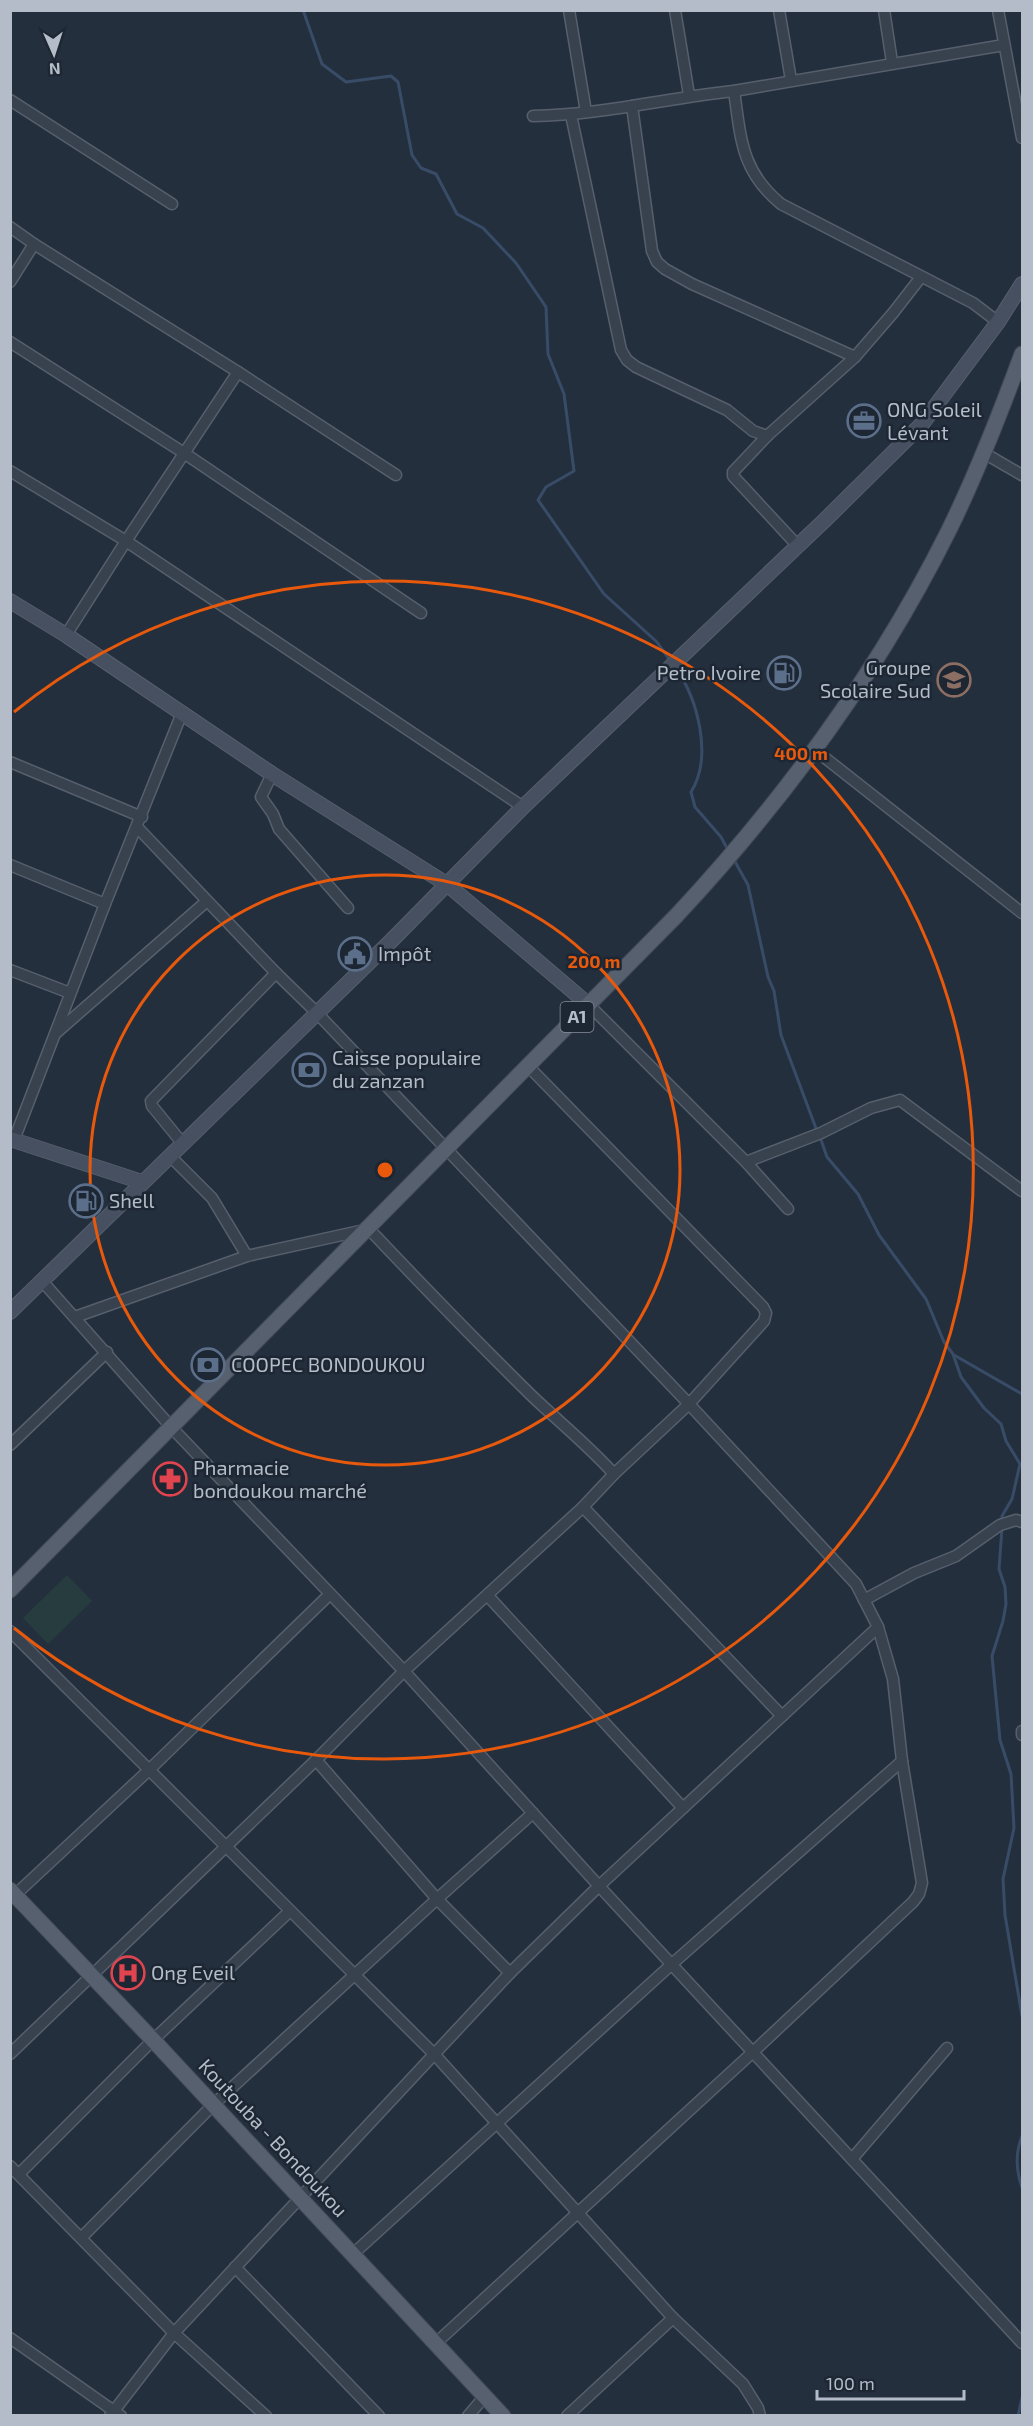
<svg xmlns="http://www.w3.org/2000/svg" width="1033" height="2426" font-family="'Exo 2',sans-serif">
<rect width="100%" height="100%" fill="#242f3e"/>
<polygon fill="#263c3f" points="67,1575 92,1601 48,1644 23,1618"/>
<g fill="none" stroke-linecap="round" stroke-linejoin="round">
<g stroke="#394c67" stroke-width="3">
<polyline points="303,10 322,64 346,82 391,76 398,82 412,155 421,168 436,174 457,214 483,228 516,263 546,307 548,354 564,394 574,471 546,487 538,500 604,594 657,642 671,662"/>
<path d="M675,667C698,699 713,757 691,792L695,807L721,837L728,850"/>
<polyline points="733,858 748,885 768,977 774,991 781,1035 817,1131"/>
<polyline points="820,1137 827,1157 858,1194 879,1235 926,1299 944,1342 953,1354 961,1377 984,1408 1001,1424 1006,1441 1020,1464 1012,1499 1002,1516 1002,1522"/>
<polyline points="954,1355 1022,1394"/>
<polyline points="1002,1528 999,1569 1005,1587 1006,1604 1003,1621 992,1656 1000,1740 1011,1774 1014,1828 1003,1879 1005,1915 1022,2016"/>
<path d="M1022,2136C1015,2154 1016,2169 1022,2188"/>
<polyline points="1018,2416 1022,2398"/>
</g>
<defs>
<g id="street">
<polyline points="569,10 586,112"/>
<polyline points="675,10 689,95"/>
<polyline points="779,10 791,80"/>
<polyline points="884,10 892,62"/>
<polyline points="998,10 1022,138"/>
<path d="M734,91C741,139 741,171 781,204L973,303L998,322"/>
<polyline points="10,100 172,204"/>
<polyline points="632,106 652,251 657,262 665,269 692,284 855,357"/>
<polyline points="571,115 621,350 627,360 636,367 727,410 753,431 767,436 733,472 733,476 797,545"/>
<path d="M533,116C601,115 667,98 734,91L1004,45"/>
<polyline points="10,227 34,244"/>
<polyline points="10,282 34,244 238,372 126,541 66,635"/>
<polyline points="10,342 184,453 421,613"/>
<polyline points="238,372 396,475"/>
<polyline points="767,436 855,357 893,313 921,277"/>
<polyline points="984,453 1022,475"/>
<polyline points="10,471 126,541 523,807"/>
<polyline points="815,750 1022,913"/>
<polyline points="10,762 142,817"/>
<polyline points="272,774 261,797 273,814 279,829 348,908"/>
<polyline points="137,827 276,973 316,1012 689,1404 856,1584 878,1627 893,1679 902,1761 672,1964 353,2254"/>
<polyline points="10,865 105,904"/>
<polyline points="10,970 70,993"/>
<polyline points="589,1005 746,1162 788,1209"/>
<polyline points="56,1033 207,901"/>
<polyline points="14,1140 105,904 182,713"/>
<polyline points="183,1144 152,1106 151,1101 276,973"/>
<polyline points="170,1156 212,1198 247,1256"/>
<polyline points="746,1162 821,1133 871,1108 900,1100 1022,1191"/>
<polyline points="43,1282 172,1428 404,1671 599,1886 1022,2343"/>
<path d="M75,1317L247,1256L369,1229C422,1285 476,1341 531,1395C559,1422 588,1445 614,1474"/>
<polyline points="10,1445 107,1352"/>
<polyline points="583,1507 782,1716"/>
<polyline points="488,1596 683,1808"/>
<polyline points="864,1600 914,1573 956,1556 1000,1525 1016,1520 1022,1522"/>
<polyline points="10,1631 435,2055 673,2318 743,2384 758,2408 760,2416"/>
<polyline points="1022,1731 1022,1735"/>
<polyline points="316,1760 437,1899 510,1973"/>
<polyline points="15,1895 149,1770 330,1594"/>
<polyline points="10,2054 316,1760 404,1671 583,1507 614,1474 689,1404 764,1321 766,1313 763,1307 528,1066"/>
<polyline points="852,2159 947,2048"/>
<polyline points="10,2166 174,2333 266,2416"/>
<polyline points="19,2174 153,2040 290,1911"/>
<polyline points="81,2238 213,2105 437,1899 533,1813"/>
<polyline points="235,2267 379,2416"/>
<polyline points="10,2338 121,2416"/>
<polyline points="436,2343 753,2052 913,1902 919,1894 922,1883 902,1761"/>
<polyline points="110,2416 174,2333 510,1973 599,1886 878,1627"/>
<polyline points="468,2416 485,2396"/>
<polyline points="567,2416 673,2318"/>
</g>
<g id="secondary">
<polyline points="10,601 66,635 272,774 448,885 589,1005"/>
<polyline points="10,1139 142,1182"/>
<polyline points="10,1312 391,941 523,807 826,519 922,424 998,322 1022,284"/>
</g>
<g id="primary">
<path d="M10,1590L677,915C785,799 878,673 949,530C977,473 1000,414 1022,354"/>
<polyline points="10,1890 153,2040 503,2416"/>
</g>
</defs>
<use href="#street" stroke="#565f6c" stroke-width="13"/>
<use href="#secondary" stroke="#565f6c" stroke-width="16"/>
<use href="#primary" stroke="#414a57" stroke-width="17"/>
<use href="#street" stroke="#38414e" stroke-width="10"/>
<use href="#secondary" stroke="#465061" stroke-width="14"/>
<use href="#primary" stroke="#56606e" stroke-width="15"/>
</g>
<g fill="none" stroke="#e8590c" stroke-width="3">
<circle cx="385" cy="1170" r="295"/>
<path d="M14 712A589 589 0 1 1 14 1628"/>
</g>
<defs>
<symbol id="office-ring" viewBox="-11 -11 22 22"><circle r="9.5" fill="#1d2633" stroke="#5c6f8a" stroke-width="1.5"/><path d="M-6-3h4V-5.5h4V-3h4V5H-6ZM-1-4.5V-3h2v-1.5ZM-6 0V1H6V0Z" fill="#5c6f8a"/></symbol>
<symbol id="fuel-ring" viewBox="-11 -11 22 22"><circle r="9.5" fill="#1d2633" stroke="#5c6f8a" stroke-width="1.5"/><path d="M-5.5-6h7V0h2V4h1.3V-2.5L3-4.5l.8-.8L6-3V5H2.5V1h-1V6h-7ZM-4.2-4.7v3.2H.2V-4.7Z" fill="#5c6f8a"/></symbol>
<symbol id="school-ring" viewBox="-11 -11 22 22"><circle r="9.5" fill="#1d2633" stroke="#8d6e63" stroke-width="1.5"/><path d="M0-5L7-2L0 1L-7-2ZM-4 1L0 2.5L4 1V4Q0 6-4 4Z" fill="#8d6e63"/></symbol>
<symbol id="civic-ring" viewBox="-11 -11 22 22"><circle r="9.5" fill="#1d2633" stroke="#5c6f8a" stroke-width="1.5"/><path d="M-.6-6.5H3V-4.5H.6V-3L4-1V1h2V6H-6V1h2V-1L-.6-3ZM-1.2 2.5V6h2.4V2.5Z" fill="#5c6f8a"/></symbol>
<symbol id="bank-ring" viewBox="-11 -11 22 22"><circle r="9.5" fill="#1d2633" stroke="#5c6f8a" stroke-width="1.5"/><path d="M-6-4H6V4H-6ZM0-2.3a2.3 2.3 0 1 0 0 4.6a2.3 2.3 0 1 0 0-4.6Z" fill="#5c6f8a"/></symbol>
<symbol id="pharmacy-ring" viewBox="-11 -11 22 22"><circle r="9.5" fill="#1d2633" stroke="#e0444e" stroke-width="1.5"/><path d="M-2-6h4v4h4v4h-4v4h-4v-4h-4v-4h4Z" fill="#e0444e"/></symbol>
<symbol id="hospital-ring" viewBox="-11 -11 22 22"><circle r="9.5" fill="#1d2633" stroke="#e0444e" stroke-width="1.5"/><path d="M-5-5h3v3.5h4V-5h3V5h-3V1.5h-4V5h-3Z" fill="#e0444e"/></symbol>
</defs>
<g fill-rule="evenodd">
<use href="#office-ring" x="845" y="402" width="38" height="38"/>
<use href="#fuel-ring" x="765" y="654" width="38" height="38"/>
<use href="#school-ring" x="935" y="661" width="38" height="38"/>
<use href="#civic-ring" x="336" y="935" width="38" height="38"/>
<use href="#bank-ring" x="290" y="1051" width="38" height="38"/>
<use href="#fuel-ring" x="67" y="1182" width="38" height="38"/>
<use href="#bank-ring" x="189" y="1346" width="38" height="38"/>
<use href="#pharmacy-ring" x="151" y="1460" width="38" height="38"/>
<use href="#hospital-ring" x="109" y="1954" width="38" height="38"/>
</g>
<g text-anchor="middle" stroke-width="5" stroke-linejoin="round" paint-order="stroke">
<rect fill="#1d2633" stroke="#878f9c" stroke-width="1.5" x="560.5" y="1002" width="33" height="30" rx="4.5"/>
<g font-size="18" font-weight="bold" fill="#b4bcc9">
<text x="577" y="1023">A1</text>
</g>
<g font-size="20" fill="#b4bcc9" stroke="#1d2633" text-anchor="start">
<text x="887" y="417">ONG Soleil<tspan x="887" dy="23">Lévant</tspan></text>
<text x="931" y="675" text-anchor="end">Groupe<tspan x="931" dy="23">Scolaire Sud</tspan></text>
<text x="761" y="680" text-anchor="end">Petro Ivoire</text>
<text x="378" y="961">Impôt</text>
<text x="332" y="1065">Caisse populaire<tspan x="332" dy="23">du zanzan</tspan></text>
<text x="109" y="1208">Shell</text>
<text x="231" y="1372">COOPEC BONDOUKOU</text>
<text x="193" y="1475">Pharmacie<tspan x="193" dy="23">bondoukou marché</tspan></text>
<text x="151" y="1980">Ong Eveil</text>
</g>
<g font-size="20" fill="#b4bcc9" stroke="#1d2633">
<text transform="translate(273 2138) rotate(47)" y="7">Koutouba - Bondoukou</text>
</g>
</g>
<circle cx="385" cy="1170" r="9" fill="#e8590c" stroke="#1d2633" stroke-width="3"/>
<g font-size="18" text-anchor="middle" font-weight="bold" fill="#e8590c" stroke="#1d2633" stroke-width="5" stroke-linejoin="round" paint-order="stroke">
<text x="801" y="760">400 m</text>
<text x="594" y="968">200 m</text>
</g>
<rect width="1033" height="2426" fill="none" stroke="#b4bcc9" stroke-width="24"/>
<g transform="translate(54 54) rotate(177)" stroke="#1d2633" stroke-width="4.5" paint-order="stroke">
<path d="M0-4.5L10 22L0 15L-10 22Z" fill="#b4bcc9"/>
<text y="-9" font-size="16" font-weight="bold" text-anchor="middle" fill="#b4bcc9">N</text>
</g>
<path d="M817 2390v9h147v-9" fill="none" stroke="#b4bcc9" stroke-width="3"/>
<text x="826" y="2390" font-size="18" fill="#b4bcc9" stroke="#1d2633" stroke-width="4.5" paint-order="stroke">100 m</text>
</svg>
